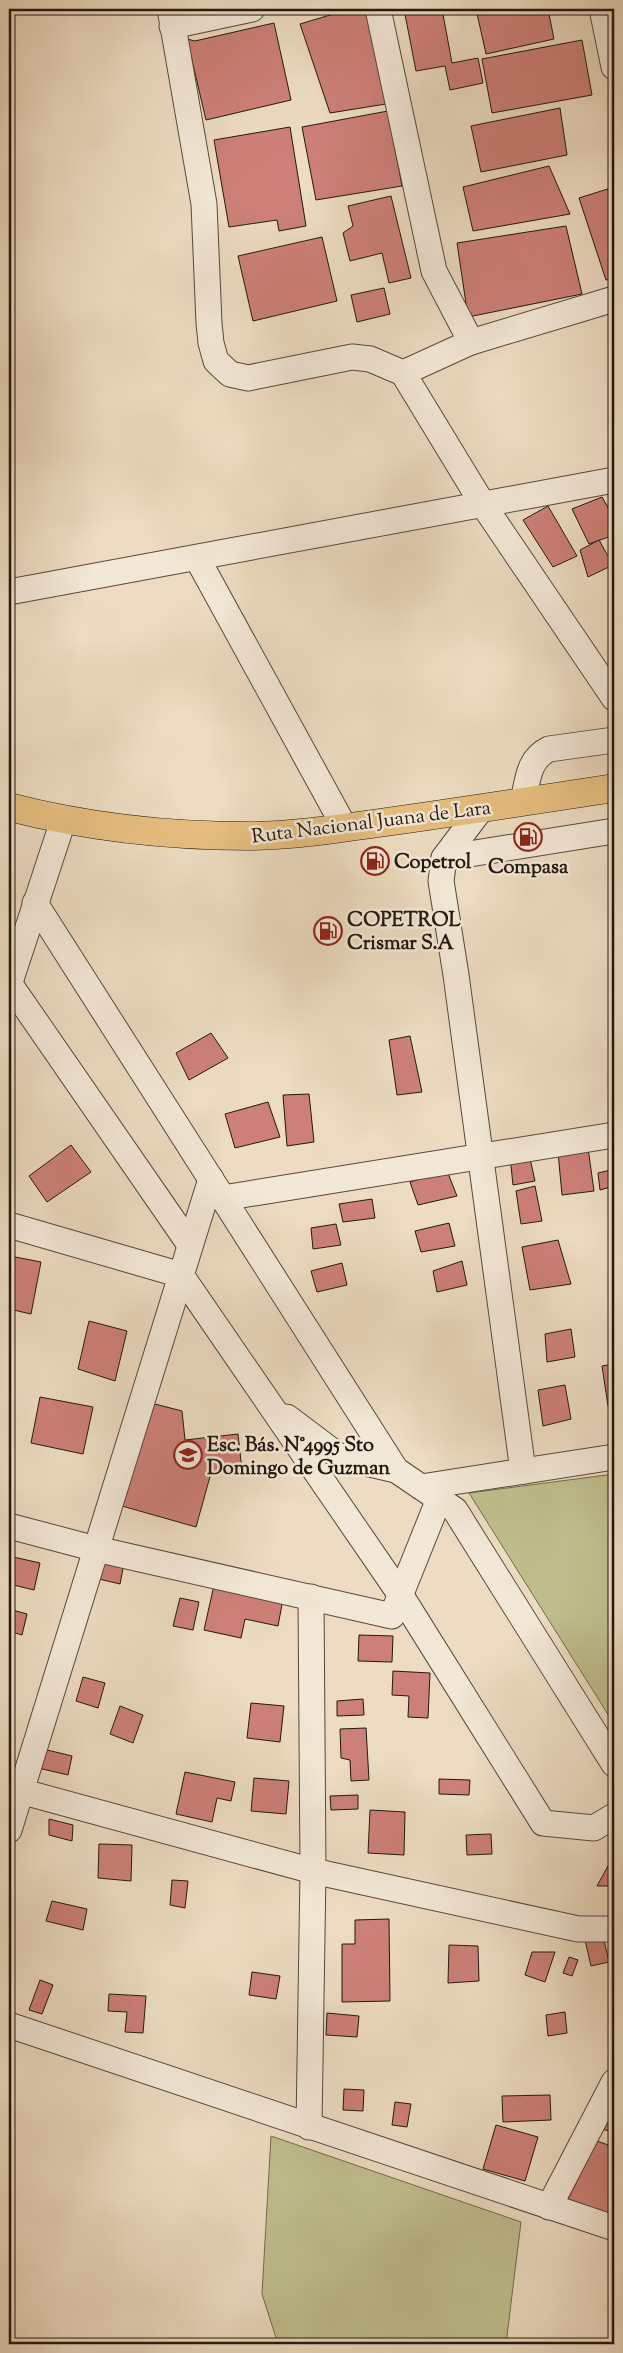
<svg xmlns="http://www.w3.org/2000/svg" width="623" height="2353" font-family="'Sorts Mill Goudy',serif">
<rect width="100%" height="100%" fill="#eddcc1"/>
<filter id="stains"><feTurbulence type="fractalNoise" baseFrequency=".004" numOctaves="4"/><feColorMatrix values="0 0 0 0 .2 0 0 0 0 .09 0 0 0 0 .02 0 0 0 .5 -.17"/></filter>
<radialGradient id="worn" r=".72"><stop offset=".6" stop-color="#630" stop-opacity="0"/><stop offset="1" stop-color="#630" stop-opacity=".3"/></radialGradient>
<g fill="#c0be8d" stroke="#716a4e">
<polygon points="614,1474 614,1724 469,1493"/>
<polygon points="271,2136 521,2222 506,2344 278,2344 262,2294"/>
</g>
<g fill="#cd8077" stroke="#22170f">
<polygon points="350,9 370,9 386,104 330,113 300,24"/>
<polygon points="404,9 442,9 452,63 478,58 483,83 450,90 445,66 416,71"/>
<polygon points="476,9 548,9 554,39 486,54"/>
<polygon points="274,23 291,100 206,120 187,39 195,41"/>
<polygon points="582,40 592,95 492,113 482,59"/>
<polygon points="560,108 567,155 481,172 471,126"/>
<polygon points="388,111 402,186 316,200 302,127"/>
<polygon points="290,127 306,226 279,231 277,220 229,227 214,140"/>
<polygon points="549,166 570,214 473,231 463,187"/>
<polygon points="614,187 614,278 606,280 579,198"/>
<polygon points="391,196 411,278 389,283 382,253 350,261 343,233 353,226 348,206"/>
<polygon points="566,226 582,294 468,317 457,243"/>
<polygon points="322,237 337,301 253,321 238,256"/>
<polygon points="384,288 390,314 357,322 351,295"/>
<polygon points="602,497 614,518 614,535 589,544 572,509"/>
<polygon points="548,506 577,556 553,567 523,520"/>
<polygon points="599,540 613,565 588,577 580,550"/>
<polygon points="211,1033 228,1058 189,1080 176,1053"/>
<polygon points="410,1036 422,1092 397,1095 389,1040"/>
<polygon points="309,1094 314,1142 287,1146 283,1095"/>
<polygon points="268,1102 280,1137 235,1148 225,1114"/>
<polygon points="71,1145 91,1172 47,1202 29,1176"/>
<polygon points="588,1148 594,1191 562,1195 558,1152"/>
<polygon points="529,1154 535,1181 513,1185 510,1156"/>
<polygon points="611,1170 614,1186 600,1190 598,1173"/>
<polygon points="447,1171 457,1196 418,1205 410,1182"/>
<polygon points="535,1186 542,1221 521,1224 516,1191"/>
<polygon points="372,1199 375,1218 343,1222 339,1204"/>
<polygon points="449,1223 455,1246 421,1252 415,1231"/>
<polygon points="336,1224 341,1245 313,1249 311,1228"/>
<polygon points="558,1240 571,1284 530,1290 522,1247"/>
<polygon points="10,1256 41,1262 31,1314 9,1309"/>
<polygon points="462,1261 467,1285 437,1292 433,1271"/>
<polygon points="342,1263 347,1285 317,1292 311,1271"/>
<polygon points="89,1321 127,1331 115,1381 78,1369"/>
<polygon points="571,1329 575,1357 547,1362 545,1334"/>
<polygon points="614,1364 614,1405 608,1406 602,1366"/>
<polygon points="565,1385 571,1419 543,1426 538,1390"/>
<polygon points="40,1397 93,1407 83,1454 31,1443"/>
<polygon points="151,1403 182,1411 185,1440 238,1434 242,1470 211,1473 196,1527 122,1506"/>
<polygon points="9,1556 40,1563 34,1590 9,1584"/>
<polygon points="104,1558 124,1563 120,1584 99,1579"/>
<polygon points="214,1585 283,1599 278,1626 245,1619 241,1638 204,1630"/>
<polygon points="180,1598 199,1602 193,1630 173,1626"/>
<polygon points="9,1609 27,1614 22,1635 9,1631"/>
<polygon points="359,1635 393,1636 392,1662 358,1661"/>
<polygon points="393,1671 430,1673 428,1718 408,1717 409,1696 392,1695"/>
<polygon points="83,1677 105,1683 98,1708 76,1701"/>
<polygon points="363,1699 364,1715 337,1716 337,1701"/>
<polygon points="251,1703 284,1706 280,1742 247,1738"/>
<polygon points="120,1706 143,1715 133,1743 110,1734"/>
<polygon points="366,1728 369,1780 351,1781 350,1760 341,1758 340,1729"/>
<polygon points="43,1749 72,1756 68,1775 38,1768"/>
<polygon points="185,1772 235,1782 231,1801 217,1798 212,1822 176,1814"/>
<polygon points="254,1778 289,1781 286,1814 251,1811"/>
<polygon points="439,1779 470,1780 469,1795 439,1794"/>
<polygon points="358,1795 358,1809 331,1810 330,1796"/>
<polygon points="370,1810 405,1812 404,1855 368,1853"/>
<polygon points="49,1819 73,1825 72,1841 49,1835"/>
<polygon points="491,1834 492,1854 467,1855 466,1835"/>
<polygon points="99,1844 132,1845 131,1881 98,1878"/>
<polygon points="614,1855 614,1886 597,1886"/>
<polygon points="172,1880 188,1881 185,1908 170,1905"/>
<polygon points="52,1901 87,1909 83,1930 46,1921"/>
<polygon points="389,1919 390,2001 342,2002 342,1944 355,1944 355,1920"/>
<polygon points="603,1936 609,1962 591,1966 585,1940"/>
<polygon points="449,1945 478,1946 479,1981 448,1983"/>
<polygon points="532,1952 555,1952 545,1982 525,1975"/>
<polygon points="569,1957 578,1960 572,1976 563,1973"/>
<polygon points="252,1972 280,1976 276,1999 249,1995"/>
<polygon points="40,1980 53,1985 42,2014 29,2010"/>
<polygon points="109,1994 146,1996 143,2033 125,2032 127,2012 108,2011"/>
<polygon points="565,2012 567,2033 548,2036 546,2015"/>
<polygon points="327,2013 359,2016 357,2037 326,2035"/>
<polygon points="344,2089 364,2090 363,2111 343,2110"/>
<polygon points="550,2095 551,2120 503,2122 502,2096"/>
<polygon points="395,2102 411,2104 407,2127 392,2125"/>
<polygon points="614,2106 614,2132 597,2128"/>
<polygon points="496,2125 538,2137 525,2181 483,2169"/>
<polygon points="597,2141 614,2147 614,2216 568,2199"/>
</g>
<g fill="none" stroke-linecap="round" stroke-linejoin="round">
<defs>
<g id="minor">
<polyline points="170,9 204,204 209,323 211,343 216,361 230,374 248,378 352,357 370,359 403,373 482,503 614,698"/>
<polyline points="378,9 434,271 471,342"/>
<polyline points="602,9 614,67"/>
<polyline points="172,26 252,9"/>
<polyline points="403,373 471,342 614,299"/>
<polyline points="197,558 345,828"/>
<polyline points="9,592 614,480"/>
<path d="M523,801C528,780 528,759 549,749L614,740"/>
<polyline points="481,809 444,858 441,881 456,975 523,1471"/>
<polyline points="444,858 614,831"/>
<polyline points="35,903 396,1470 455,1510 614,1764"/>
<polyline points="9,983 190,1245"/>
<polyline points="9,985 63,821"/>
<polyline points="223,1198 614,1135"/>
<polyline points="9,1225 181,1275 400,1594 543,1823 594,1828 614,1816"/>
<polyline points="287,1417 340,1457 396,1470"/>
<polyline points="421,1487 614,1457"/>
<polyline points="9,1526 96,1549 392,1616 439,1499"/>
<polyline points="9,1788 313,1871 578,1929 614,1929"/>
<polyline points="9,1830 211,1179"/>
<polyline points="9,2025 614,2228"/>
<polyline points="309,2127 313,1871 311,1597"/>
<polyline points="549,2207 614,2082"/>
</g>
<path id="highway" d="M9,807C87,827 167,836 248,836C291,836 336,829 379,823C458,812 536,800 614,788"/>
</defs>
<use href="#minor" stroke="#55483c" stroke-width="27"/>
<use href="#highway" stroke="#22170f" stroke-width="29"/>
<use href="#minor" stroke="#f3e8d7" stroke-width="25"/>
<use href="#highway" stroke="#e6be80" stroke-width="28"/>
</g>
<defs>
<symbol id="fuel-ring" viewBox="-11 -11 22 22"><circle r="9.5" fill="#f3e8d7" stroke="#8f2418" stroke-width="1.5"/><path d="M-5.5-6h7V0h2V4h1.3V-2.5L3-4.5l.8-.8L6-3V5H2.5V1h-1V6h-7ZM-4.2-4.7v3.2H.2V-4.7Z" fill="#8f2418"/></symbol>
<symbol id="school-ring" viewBox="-11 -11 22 22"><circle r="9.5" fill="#f3e8d7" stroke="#8f2418" stroke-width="1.5"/><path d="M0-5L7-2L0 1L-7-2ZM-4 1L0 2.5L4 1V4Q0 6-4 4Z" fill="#8f2418"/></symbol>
</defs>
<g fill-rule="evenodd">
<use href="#fuel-ring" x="512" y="821" width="32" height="32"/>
<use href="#fuel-ring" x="359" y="845" width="32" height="32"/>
<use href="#fuel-ring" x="312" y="915" width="32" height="32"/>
<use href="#school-ring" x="172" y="1439" width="32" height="32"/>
</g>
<g text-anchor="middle" stroke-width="5" stroke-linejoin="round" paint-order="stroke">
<g font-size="20" fill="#22170f" stroke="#f3e8d7">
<text transform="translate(371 821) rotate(-7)" y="7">Ruta Nacional Juana de Lara</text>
</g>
<g font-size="20" font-weight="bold" fill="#22170f" stroke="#f3e8d7" text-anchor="start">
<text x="394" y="868">Copetrol</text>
<text x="528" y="873" text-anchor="middle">Compasa</text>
<text x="347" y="926">COPETROL<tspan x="347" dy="23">Crismar S.A</tspan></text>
<text x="207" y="1451">Esc. Bás. N°4995 Sto<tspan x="207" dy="23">Domingo de Guzman</tspan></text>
</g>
</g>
<rect width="623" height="2353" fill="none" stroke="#eddcc1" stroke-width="30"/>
<rect x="10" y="10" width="603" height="2333" fill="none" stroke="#22170f" stroke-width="2.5"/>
<rect x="15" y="15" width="593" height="2323" fill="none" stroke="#22170f"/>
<rect width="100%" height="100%" filter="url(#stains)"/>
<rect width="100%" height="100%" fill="url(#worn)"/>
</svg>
